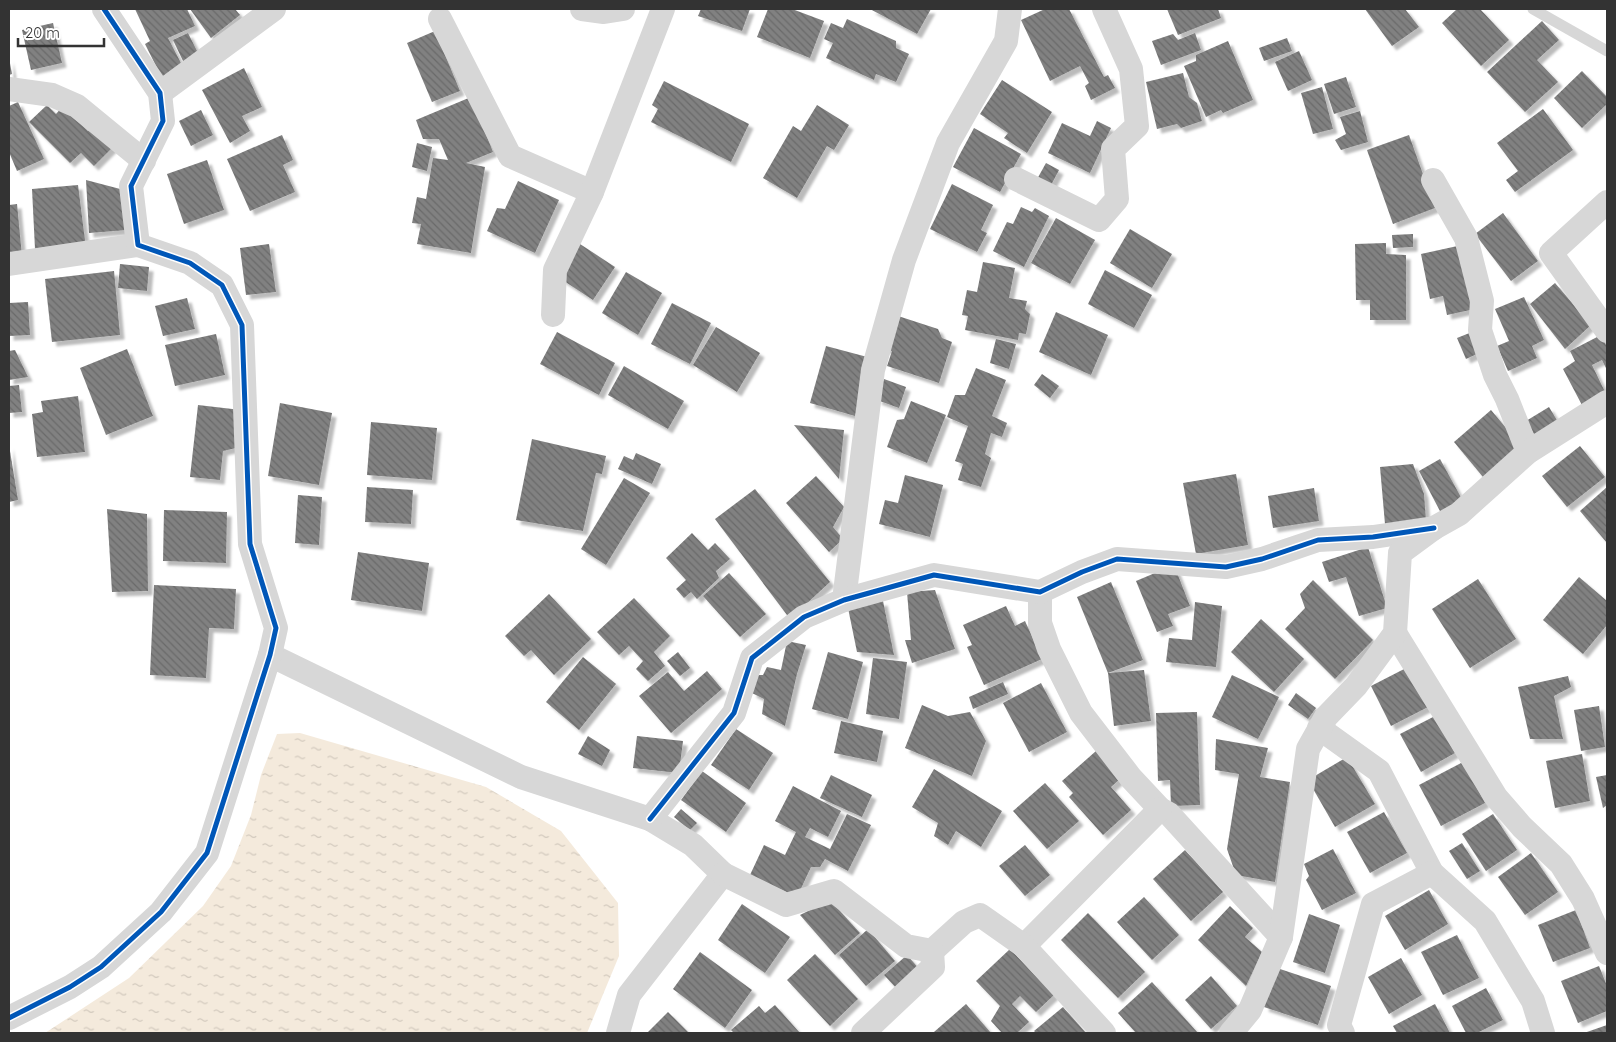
<svg xmlns="http://www.w3.org/2000/svg" width="1616" height="1042" font-family="Quicksand,sans-serif">
<defs>
<pattern id="water-ripples" width="26" height="14" patternUnits="userSpaceOnUse" patternTransform="scale(1.25)"><rect width="26" height="14" fill="#f4eadc"/><path d="M2 4q2-2 4 0t4 0M15 11q2-2 4 0t4 0" fill="none" stroke="#d2c9bd"/></pattern>
<pattern id="building-back-hatch" width="6" height="6" patternUnits="userSpaceOnUse" patternTransform="scale(1.25)"><rect width="6" height="6" fill="#818181"/><path d="M-1 5l2 2M0 0l6 6M5-1l2 2" fill="none" stroke="#6a6a6a"/></pattern>
<filter id="shadow"><feDropShadow dx="4.5" dy="4.5" stdDeviation="1" flood-color="#0004"/></filter>
</defs>
<rect width="100%" height="100%" fill="#fff"/>
<polygon fill="url(#water-ripples)" points="300,733 486,787 561,831 618,903 619,956 587,1033 45,1033 129,978 203,906 231,866 251,815 261,775 277,734"/>
<g fill="url(#building-back-hatch)" filter="url(#shadow)">
<polygon points="135,9 187,9 195,26 168,38 184,69 163,80 145,44 150,41"/>
<polygon points="190,9 235,9 240,15 211,38"/>
<polygon points="701,9 750,9 742,31 698,16"/>
<polygon points="768,9 792,9 824,21 810,58 757,37"/>
<polygon points="870,9 931,9 917,34"/>
<polygon points="1045,9 1069,9 1104,77 1108,75 1115,88 1091,100 1085,86 1089,83 1080,66 1050,81 1021,20"/>
<polygon points="1167,9 1218,9 1221,18 1178,35"/>
<polygon points="1365,9 1405,9 1419,27 1392,46"/>
<polygon points="1457,9 1480,9 1509,40 1481,66 1442,23"/>
<polygon points="847,19 896,41 896,48 909,54 896,82 876,74 874,80 826,58 833,43 824,39 831,23 843,28"/>
<polygon points="1542,21 1559,40 1537,60 1558,82 1525,112 1487,72"/>
<polygon points="53,23 62,63 31,70 22,30"/>
<polygon points="435,31 460,91 432,102 407,43"/>
<polygon points="188,33 199,55 184,63 173,40"/>
<polygon points="1195,33 1201,50 1161,65 1152,41 1173,34 1178,40"/>
<polygon points="1287,38 1292,51 1264,61 1259,48"/>
<polygon points="1228,41 1253,100 1223,113 1221,110 1206,117 1184,66 1196,61 1196,55"/>
<polygon points="1299,51 1312,80 1288,91 1275,62"/>
<polygon points="9,58 12,74 9,75"/>
<polygon points="244,68 262,107 242,116 250,131 230,143 202,90"/>
<polygon points="1582,71 1607,97 1607,104 1582,128 1554,98"/>
<polygon points="1183,73 1189,97 1197,103 1202,121 1181,128 1177,124 1157,129 1146,82"/>
<polygon points="1346,77 1356,107 1334,114 1324,84"/>
<polygon points="1002,80 1052,112 1027,153 1004,138 1008,133 980,114"/>
<polygon points="664,81 749,124 731,162 651,122 658,109 652,105"/>
<polygon points="1322,87 1333,129 1313,134 1301,93"/>
<polygon points="471,97 493,152 466,163 485,167 471,253 417,244 421,224 412,223 417,197 426,199 433,158 448,160 439,139 423,139 416,120"/>
<polygon points="18,102 44,159 17,171 9,152 9,106"/>
<polygon points="47,105 56,114 63,106 88,131 94,125 114,146 94,166 81,153 70,163 29,122"/>
<polygon points="817,105 849,125 834,150 827,146 797,198 763,178 793,126 801,131"/>
<polygon points="1543,109 1573,150 1515,192 1506,180 1518,171 1497,143"/>
<polygon points="201,110 213,135 191,146 179,121"/>
<polygon points="1360,111 1368,142 1341,150 1335,140 1346,134 1340,117"/>
<polygon points="1097,121 1111,128 1090,173 1048,153 1062,123 1090,136"/>
<polygon points="974,128 1021,154 1000,192 953,167"/>
<polygon points="282,135 293,160 283,165 295,192 250,211 227,159"/>
<polygon points="1409,135 1435,208 1393,224 1367,150"/>
<polygon points="417,143 432,147 427,171 412,167"/>
<polygon points="207,160 224,210 184,224 167,174"/>
<polygon points="1046,163 1059,170 1050,187 1036,181"/>
<polygon points="86,180 124,190 127,230 89,233"/>
<polygon points="518,181 559,200 535,253 487,231 497,208 505,209"/>
<polygon points="952,184 993,205 981,230 987,233 977,252 930,229"/>
<polygon points="78,185 86,248 35,249 32,189"/>
<polygon points="17,204 22,256 9,256 9,205"/>
<polygon points="1021,207 1032,212 1035,208 1049,216 1024,267 993,251 1007,222 1013,224"/>
<polygon points="1503,213 1538,261 1511,281 1475,234"/>
<polygon points="1056,218 1095,240 1070,284 1031,263"/>
<polygon points="1130,229 1172,254 1152,288 1110,263"/>
<polygon points="1413,234 1413,247 1393,248 1392,235"/>
<polygon points="1386,243 1386,254 1406,255 1406,320 1370,320 1370,300 1356,300 1355,244"/>
<polygon points="269,244 276,292 246,295 240,248"/>
<polygon points="580,244 615,267 593,300 558,277"/>
<polygon points="1462,245 1475,309 1447,315 1443,296 1430,299 1421,254"/>
<polygon points="983,262 1015,268 1009,298 1027,301 1025,309 1030,314 1026,334 1019,333 1018,340 965,330 968,316 962,315 967,290 977,292"/>
<polygon points="120,264 149,267 147,291 118,288"/>
<polygon points="1105,270 1152,295 1134,328 1088,304"/>
<polygon points="114,271 120,335 52,342 45,279"/>
<polygon points="626,272 662,293 638,335 602,313"/>
<polygon points="1555,283 1591,325 1565,349 1530,304"/>
<polygon points="1524,297 1544,340 1532,346 1537,358 1508,371 1497,346 1509,341 1495,309"/>
<polygon points="187,298 195,329 163,336 155,306"/>
<polygon points="28,302 30,335 9,336 9,303"/>
<polygon points="672,303 711,323 690,364 651,344"/>
<polygon points="1056,312 1108,335 1091,375 1039,352"/>
<polygon points="895,315 938,329 942,338 952,342 939,383 887,366 892,351 883,348"/>
<polygon points="716,327 760,353 737,392 693,365"/>
<polygon points="557,332 615,363 599,395 540,364"/>
<polygon points="1472,332 1481,352 1466,359 1457,338"/>
<polygon points="216,334 225,375 175,386 165,345"/>
<polygon points="1601,335 1607,347 1607,370 1602,360 1592,365 1606,394 1583,407 1563,369 1575,361 1570,351"/>
<polygon points="996,339 1016,344 1009,369 990,363"/>
<polygon points="826,346 871,358 855,416 810,403"/>
<polygon points="127,349 153,416 106,435 80,368"/>
<polygon points="15,350 28,377 9,380 9,351"/>
<polygon points="624,366 684,401 668,429 608,395"/>
<polygon points="976,368 1006,380 992,416 1007,423 1002,437 991,433 985,454 991,458 981,487 958,480 963,464 955,461 968,426 947,417 955,395 965,395"/>
<polygon points="1042,374 1059,386 1050,398 1034,385"/>
<polygon points="884,379 906,387 899,408 877,400"/>
<polygon points="19,385 22,412 9,413 9,386"/>
<polygon points="78,396 85,452 37,457 32,414 43,412 41,401"/>
<polygon points="911,401 946,415 927,463 887,447 897,420 904,419"/>
<polygon points="280,403 332,413 319,485 268,476"/>
<polygon points="198,405 241,410 236,448 223,451 220,480 190,477"/>
<polygon points="1549,407 1558,422 1535,436 1526,421"/>
<polygon points="1491,410 1521,446 1483,477 1454,442"/>
<polygon points="371,422 437,428 432,480 367,475"/>
<polygon points="794,425 844,430 839,479"/>
<polygon points="532,439 606,456 602,474 596,473 583,531 516,520"/>
<polygon points="9,445 18,500 9,502"/>
<polygon points="1580,446 1605,477 1567,507 1542,476"/>
<polygon points="636,453 661,464 652,484 618,469 624,456 633,460"/>
<polygon points="1440,459 1463,501 1441,513 1419,471"/>
<polygon points="1413,464 1424,494 1426,520 1385,524 1380,467"/>
<polygon points="1236,474 1248,545 1196,554 1183,483"/>
<polygon points="905,475 943,485 930,537 879,524 885,500 898,503"/>
<polygon points="816,476 844,507 833,527 843,539 829,552 786,503"/>
<polygon points="624,478 650,493 606,565 581,549"/>
<polygon points="367,487 413,490 411,524 365,522"/>
<polygon points="1607,487 1607,543 1580,511"/>
<polygon points="1314,488 1319,521 1273,528 1268,496"/>
<polygon points="755,489 830,582 790,619 715,519"/>
<polygon points="298,495 322,497 319,545 295,543"/>
<polygon points="107,509 147,514 148,591 112,592"/>
<polygon points="164,510 227,512 226,563 163,561"/>
<polygon points="692,533 708,550 715,543 730,559 716,571 719,578 697,599 691,592 684,598 676,589 686,580 666,558"/>
<polygon points="1368,547 1387,608 1359,616 1346,577 1329,582 1322,562"/>
<polygon points="358,552 429,563 422,611 351,600"/>
<polygon points="1174,565 1190,606 1168,614 1173,626 1157,632 1136,581"/>
<polygon points="729,573 766,614 740,637 703,596"/>
<polygon points="1579,577 1607,601 1607,625 1583,654 1543,620"/>
<polygon points="1478,579 1516,639 1470,668 1432,609"/>
<polygon points="1313,580 1373,640 1335,679 1285,629 1305,608 1300,594"/>
<polygon points="1111,582 1143,660 1108,673 1077,597"/>
<polygon points="154,585 236,589 234,629 209,628 206,678 150,675"/>
<polygon points="935,590 955,649 912,663 905,640 911,640 907,592"/>
<polygon points="549,594 591,639 554,675 531,650 524,656 505,636"/>
<polygon points="634,598 670,636 654,652 665,666 648,681 636,669 643,661 629,646 619,655 597,632"/>
<polygon points="883,601 894,655 857,652 848,608"/>
<polygon points="1195,602 1222,606 1216,667 1166,662 1169,638 1192,640"/>
<polygon points="1006,606 1015,626 1025,621 1042,659 984,685 967,647 972,645 963,625"/>
<polygon points="1261,619 1304,659 1274,692 1231,652"/>
<polygon points="787,641 806,645 797,674 785,726 762,714 764,699 752,693 757,675 763,675 767,667 781,670"/>
<polygon points="678,652 690,668 680,676 667,661"/>
<polygon points="828,652 863,662 848,719 812,709"/>
<polygon points="583,657 616,684 579,730 546,702"/>
<polygon points="873,658 907,662 899,719 866,714"/>
<polygon points="1408,667 1428,707 1391,726 1371,686"/>
<polygon points="1144,670 1151,721 1114,726 1108,673"/>
<polygon points="707,671 722,689 671,733 639,696 668,672 684,691"/>
<polygon points="1232,675 1279,697 1258,739 1212,717"/>
<polygon points="1568,676 1571,687 1554,696 1563,739 1530,739 1518,687"/>
<polygon points="1003,682 1008,694 973,709 969,697"/>
<polygon points="1041,683 1067,732 1029,752 1003,703"/>
<polygon points="1296,693 1316,708 1308,719 1288,705"/>
<polygon points="922,705 948,716 970,712 986,741 972,776 905,748"/>
<polygon points="1599,706 1605,747 1581,751 1574,710"/>
<polygon points="1197,712 1200,805 1171,806 1170,780 1158,781 1156,713"/>
<polygon points="1435,716 1455,753 1421,772 1400,734"/>
<polygon points="841,721 883,731 877,762 834,753"/>
<polygon points="736,729 773,753 749,790 711,765"/>
<polygon points="588,736 610,750 602,766 578,754"/>
<polygon points="637,736 683,741 679,773 633,768"/>
<polygon points="1216,739 1268,748 1260,777 1290,782 1275,882 1236,875 1227,849 1239,774 1215,770"/>
<polygon points="1096,751 1120,779 1111,787 1131,810 1103,835 1069,797 1073,793 1062,781"/>
<polygon points="1582,754 1590,801 1555,808 1546,761"/>
<polygon points="1347,757 1375,804 1335,827 1308,780"/>
<polygon points="1463,762 1485,803 1441,826 1419,785"/>
<polygon points="934,769 1002,811 981,847 956,831 948,845 934,836 938,823 912,807"/>
<polygon points="702,771 746,803 726,832 681,800"/>
<polygon points="831,775 872,795 862,817 820,798"/>
<polygon points="1607,775 1607,805 1603,808 1596,777"/>
<polygon points="1045,783 1079,821 1047,849 1013,811"/>
<polygon points="793,786 841,811 828,837 810,828 805,837 830,849 847,814 871,825 848,871 825,859 820,867 811,867 797,897 750,875 764,845 785,855 796,832 775,821"/>
<polygon points="681,809 697,823 690,830 674,817"/>
<polygon points="1384,812 1407,853 1370,873 1347,832"/>
<polygon points="1493,814 1517,850 1486,871 1462,834"/>
<polygon points="1462,843 1480,871 1467,879 1449,851"/>
<polygon points="1025,845 1050,875 1025,896 999,866"/>
<polygon points="1333,849 1356,893 1322,910 1306,880 1309,876 1304,864"/>
<polygon points="1185,850 1223,892 1191,921 1153,879"/>
<polygon points="1531,853 1558,892 1525,915 1498,877"/>
<polygon points="1429,890 1448,924 1405,950 1385,916"/>
<polygon points="1144,897 1179,935 1152,960 1117,922"/>
<polygon points="830,900 860,933 835,955 800,915"/>
<polygon points="742,904 790,937 765,973 718,940"/>
<polygon points="1230,906 1253,928 1245,937 1262,952 1246,986 1198,940"/>
<polygon points="1576,910 1590,948 1553,962 1538,925"/>
<polygon points="1088,913 1145,972 1118,998 1061,940"/>
<polygon points="1309,914 1340,925 1325,973 1293,962"/>
<polygon points="868,929 895,961 866,986 839,955"/>
<polygon points="1457,935 1479,978 1443,995 1421,952"/>
<polygon points="1010,949 1054,995 1036,1012 1020,996 1012,1004 1029,1022 1017,1033 1002,1033 991,1021 1000,1006 976,981"/>
<polygon points="700,952 752,990 725,1028 673,989"/>
<polygon points="815,954 858,999 830,1026 787,980"/>
<polygon points="907,955 921,971 899,991 884,975"/>
<polygon points="1401,958 1422,995 1389,1014 1368,977"/>
<polygon points="1599,966 1607,986 1607,1011 1578,1023 1561,981"/>
<polygon points="1277,968 1331,986 1318,1025 1264,1007"/>
<polygon points="1211,976 1237,1006 1211,1029 1185,1000"/>
<polygon points="1152,982 1198,1033 1136,1033 1118,1013"/>
<polygon points="1486,988 1503,1020 1477,1033 1466,1033 1452,1006"/>
<polygon points="966,1004 991,1033 935,1033 934,1032"/>
<polygon points="1435,1004 1450,1033 1397,1033 1393,1026"/>
<polygon points="775,1005 800,1033 734,1033 731,1030 759,1006 765,1013"/>
<polygon points="1063,1007 1086,1033 1036,1033 1034,1031"/>
<polygon points="668,1012 689,1033 647,1033"/>
<polygon points="1607,1025 1607,1033 1584,1033"/>
</g>
<g fill="none" stroke-linecap="round" stroke-linejoin="round">
<polyline stroke="#d7d7d7" stroke-width="11" points="1533,9 1607,51"/>
<g stroke="#d7d7d7" stroke-width="24">
<polyline points="582,9 604,12 623,9"/>
<polyline points="440,19 510,156 592,192"/>
<polyline points="9,89 52,95 77,106 144,161"/>
<polyline points="160,93 274,9"/>
<polyline points="1016,179 1099,220 1117,199 1113,149 1137,126 1131,69 1104,9"/>
<polyline points="1433,180 1466,238 1482,301 1480,330 1495,375 1507,399 1528,452"/>
<polyline points="1607,202 1551,253 1607,331"/>
<polyline points="9,264 138,245"/>
<polyline points="553,315 555,270 592,192 663,9"/>
<polyline points="1040,592 1040,623 1049,649 1081,713 1131,778 1160,809 1169,814 1281,937"/>
<polyline points="844,600 873,370 904,260 948,143 1006,41 1010,9"/>
<polyline points="1395,633 1496,797 1522,827 1561,864 1583,899 1607,953"/>
<polyline points="270,655 521,777 650,819 693,845 723,874 629,995 618,1033"/>
<polyline points="1319,728 1379,771 1432,873 1485,921 1533,1001 1543,1033"/>
<polyline points="650,819 734,713 752,658 804,617 844,600 934,575 1040,592 1082,572 1117,559 1226,567 1262,559 1318,540 1373,537 1434,528"/>
<polyline points="723,874 786,905 834,891 906,946 932,951"/>
<polyline points="1024,946 1160,809"/>
<polyline points="932,951 964,922 980,915 1024,946 1104,1033"/>
<polyline points="9,1018 70,987 101,967 161,912 207,853 270,655 276,628 250,544 242,325 222,285 190,263 138,245 131,186 163,121 160,93 104,9"/>
<polyline points="863,1033 933,967 932,951"/>
<polyline points="1231,1033 1250,1010 1281,937 1308,749 1326,717 1356,686 1395,633 1400,553 1434,528 1459,514 1528,452 1607,402"/>
<polyline points="1343,1033 1339,1025 1373,904 1432,873"/>
</g>
<defs>
<g id="cycleway">
<polyline points="650,819 734,713 752,658 804,617 844,600 934,575 1040,592 1082,572 1117,559 1226,567 1262,559 1318,540 1373,537 1434,528"/>
<polyline points="9,1018 70,987 101,967 161,912 207,853 270,655 276,628 250,544 242,325 222,285 190,263 138,245 131,186 163,121 160,93 104,9"/>
</g>
</defs>
<use href="#cycleway" stroke="#fff" stroke-width="8"/>
<use href="#cycleway" stroke="#0057b8" stroke-width="5"/>
</g>
<rect width="1616" height="1042" fill="none" stroke="#333333" stroke-width="20"/>
<path d="M18 38v8h86v-8" fill="none" stroke="#333333" stroke-width="2.5"/>
<text x="25" y="38" font-size="15" fill="#333333" stroke="#ffffff" stroke-width="4" paint-order="stroke">20 m</text>
</svg>
